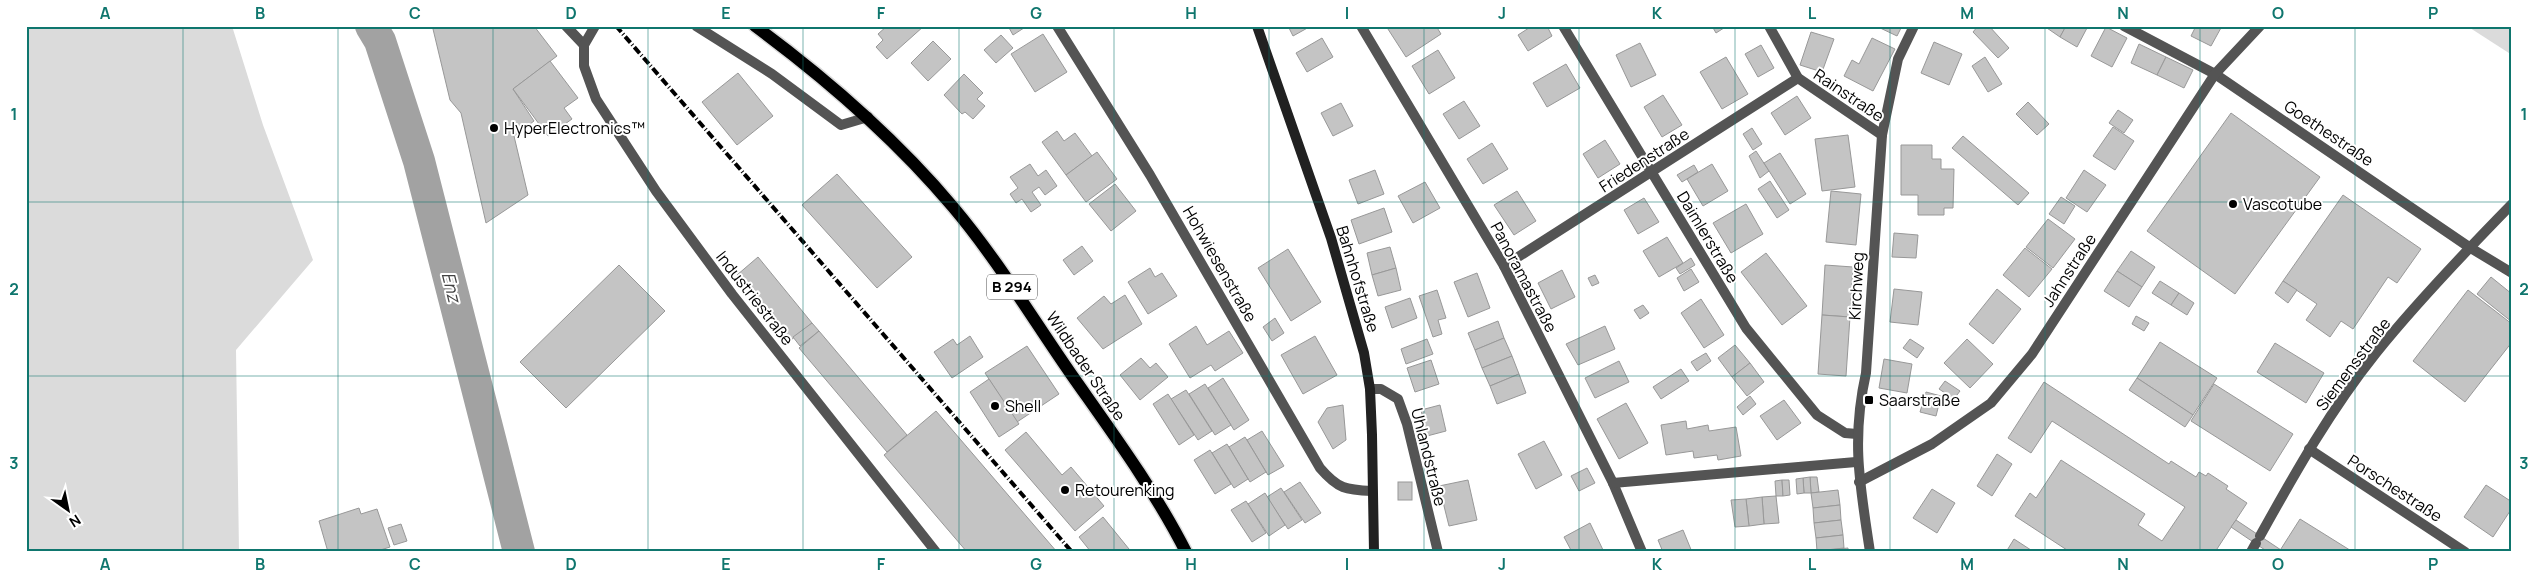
<svg xmlns="http://www.w3.org/2000/svg" width="2538" height="578" font-family="Manrope,sans-serif">
<rect width="100%" height="100%" fill="#fff"/>
<g fill="#dbdbdb">
<polygon points="26,26 232,26 263,125 313,260 236,350 239,552 26,552"/>
<polygon points="2467,26 2512,26 2512,55"/>
</g>
<g fill="none" stroke-linecap="round" stroke-linejoin="round">
<polyline stroke="#a2a2a2" stroke-width="32" points="371,26 380,41 419,161 519,552"/>
</g>
<g fill="#c4c4c4" stroke="#989898">
<polygon points="437,26 534,26 557,56 513,89 534,121 514,136 528,195 486,223 461,113 450,100 433,29"/>
<polygon points="887,26 924,26 887,59 876,47 883,40 878,34"/>
<polygon points="1008,26 1027,26 1013,35"/>
<polygon points="1288,26 1311,26 1293,36"/>
<polygon points="1386,26 1436,26 1441,34 1406,57"/>
<polygon points="1532,26 1547,26 1552,36 1528,51 1518,35"/>
<polygon points="1712,26 1727,26 1716,33"/>
<polygon points="1876,26 1902,26 1897,36"/>
<polygon points="1978,26 1989,26 2009,48 1998,58 1973,32"/>
<polygon points="2044,26 2066,26 2060,37"/>
<polygon points="2066,26 2087,28 2077,47 2060,37"/>
<polygon points="2196,26 2222,26 2211,46 2191,36"/>
<polygon points="2106,27 2127,38 2112,67 2091,56"/>
<polygon points="1811,32 1834,39 1822,72 1800,65"/>
<polygon points="1043,34 1067,72 1035,92 1011,54"/>
<polygon points="1001,35 1013,48 996,63 984,50"/>
<polygon points="1322,38 1333,57 1307,72 1296,53"/>
<polygon points="1872,38 1895,49 1873,91 1844,76 1852,60 1859,64"/>
<polygon points="933,41 951,59 928,81 911,63"/>
<polygon points="1934,42 1962,54 1949,85 1921,73"/>
<polygon points="1640,43 1656,75 1631,87 1616,55"/>
<polygon points="2139,44 2166,57 2157,75 2131,63"/>
<polygon points="1761,45 1774,68 1758,77 1745,54"/>
<polygon points="1438,50 1455,78 1429,94 1412,66"/>
<polygon points="1726,57 1748,94 1722,109 1700,72"/>
<polygon points="1985,57 2002,84 1988,92 1972,66"/>
<polygon points="2166,57 2193,70 2184,88 2157,75"/>
<polygon points="550,61 578,98 564,108 572,119 548,136 513,89"/>
<polygon points="1566,64 1580,88 1547,107 1533,83"/>
<polygon points="738,73 773,116 737,145 702,102"/>
<polygon points="964,74 983,93 977,99 985,106 973,119 965,112 962,114 944,95"/>
<polygon points="1663,95 1682,125 1662,137 1644,107"/>
<polygon points="1797,96 1811,118 1785,135 1771,113"/>
<polygon points="1464,101 1480,126 1459,139 1443,114"/>
<polygon points="2028,102 2049,124 2037,135 2016,114"/>
<polygon points="1341,103 1353,126 1333,136 1321,113"/>
<polygon points="2118,110 2133,120 2124,133 2109,123"/>
<polygon points="2231,113 2320,177 2235,294 2147,231"/>
<polygon points="2113,127 2134,141 2115,170 2093,156"/>
<polygon points="1752,128 1762,144 1753,150 1743,134"/>
<polygon points="1057,131 1064,141 1075,133 1092,156 1066,175 1042,142"/>
<polygon points="1848,135 1855,187 1822,191 1815,139"/>
<polygon points="1963,136 2029,193 2018,205 1952,148"/>
<polygon points="1605,140 1620,164 1598,178 1583,154"/>
<polygon points="1492,143 1508,169 1483,184 1467,159"/>
<polygon points="1901,145 1932,145 1932,159 1941,159 1941,169 1954,169 1953,208 1944,208 1944,215 1918,215 1918,195 1901,195"/>
<polygon points="1756,151 1769,171 1760,178 1749,156"/>
<polygon points="1097,152 1117,179 1086,202 1066,175"/>
<polygon points="1780,153 1806,194 1790,204 1764,163"/>
<polygon points="1030,164 1038,176 1046,170 1057,186 1045,195 1039,187 1032,192 1041,205 1031,212 1022,199 1016,203 1010,194 1018,188 1010,177"/>
<polygon points="1712,164 1728,191 1703,206 1687,179"/>
<polygon points="1694,165 1698,172 1682,182 1677,175"/>
<polygon points="1375,170 1384,194 1358,204 1349,180"/>
<polygon points="2084,170 2106,185 2087,212 2066,198"/>
<polygon points="837,174 912,257 877,288 802,205"/>
<polygon points="1770,181 1789,210 1777,218 1758,189"/>
<polygon points="1425,182 1440,208 1413,223 1398,196"/>
<polygon points="1115,184 1136,211 1111,231 1089,204"/>
<polygon points="1517,191 1536,221 1514,235 1494,205"/>
<polygon points="1831,191 1861,194 1856,245 1826,242"/>
<polygon points="2343,195 2421,249 2397,283 2388,277 2353,329 2341,321 2330,337 2306,320 2317,304 2283,281"/>
<polygon points="2061,197 2075,206 2064,224 2049,214"/>
<polygon points="1644,198 1659,222 1638,234 1624,210"/>
<polygon points="1746,204 1763,234 1731,253 1713,223"/>
<polygon points="1384,208 1392,232 1359,244 1351,220"/>
<polygon points="2048,219 2075,239 2053,268 2026,247"/>
<polygon points="1894,233 1918,235 1916,258 1892,257"/>
<polygon points="1667,237 1683,263 1659,277 1643,251"/>
<polygon points="1082,246 1093,261 1074,275 1063,260"/>
<polygon points="1390,247 1396,268 1372,275 1367,253"/>
<polygon points="2025,248 2052,269 2029,297 2003,275"/>
<polygon points="1288,249 1321,302 1291,321 1258,268"/>
<polygon points="2131,251 2155,267 2142,287 2117,271"/>
<polygon points="1766,253 1807,306 1782,325 1741,272"/>
<polygon points="758,257 812,323 791,340 737,275"/>
<polygon points="1691,258 1695,265 1680,274 1676,268"/>
<polygon points="619,265 665,311 566,408 520,362"/>
<polygon points="1825,265 1853,267 1850,317 1822,315"/>
<polygon points="1150,268 1155,277 1162,273 1177,296 1148,314 1128,282"/>
<polygon points="1396,268 1401,290 1378,296 1372,275"/>
<polygon points="1691,269 1699,282 1684,291 1677,278"/>
<polygon points="1562,270 1575,297 1551,309 1538,283"/>
<polygon points="2117,271 2142,287 2129,307 2104,291"/>
<polygon points="1477,273 1490,308 1468,317 1454,282"/>
<polygon points="1595,275 1599,283 1592,286 1588,278"/>
<polygon points="2491,277 2512,294 2512,322 2477,294"/>
<polygon points="2160,281 2179,293 2171,305 2152,293"/>
<polygon points="2283,281 2297,290 2288,303 2275,293"/>
<polygon points="1894,289 1922,292 1918,325 1890,322"/>
<polygon points="1997,289 2021,309 1993,344 1969,324"/>
<polygon points="1437,290 1446,318 1438,320 1442,334 1433,337 1419,296"/>
<polygon points="2468,290 2512,324 2512,342 2465,402 2413,361"/>
<polygon points="2179,293 2194,303 2187,315 2171,305"/>
<polygon points="1125,295 1142,324 1103,349 1077,318 1104,296 1111,304"/>
<polygon points="1410,298 1417,318 1392,328 1385,307"/>
<polygon points="1701,299 1724,335 1704,348 1681,313"/>
<polygon points="1643,305 1649,313 1640,319 1634,310"/>
<polygon points="1822,315 1850,317 1846,376 1818,374"/>
<polygon points="2136,316 2149,323 2144,331 2132,324"/>
<polygon points="1275,318 1284,333 1272,341 1263,327"/>
<polygon points="1498,321 1504,338 1475,350 1468,333"/>
<polygon points="812,323 819,331 800,346 793,337"/>
<polygon points="1196,326 1207,345 1229,331 1243,353 1215,371 1211,365 1190,378 1169,344"/>
<polygon points="1605,326 1615,349 1578,365 1566,344"/>
<polygon points="819,331 907,435 887,452 799,348"/>
<polygon points="970,336 983,357 952,378 934,352 953,339 957,345"/>
<polygon points="1315,336 1337,375 1303,394 1281,355"/>
<polygon points="1504,338 1512,356 1482,368 1475,350"/>
<polygon points="1427,339 1433,354 1406,364 1401,349"/>
<polygon points="1910,339 1924,348 1917,358 1903,348"/>
<polygon points="1967,339 1993,364 1970,388 1944,363"/>
<polygon points="2160,342 2217,378 2193,415 2137,378"/>
<polygon points="2275,343 2324,373 2306,403 2257,372"/>
<polygon points="1735,345 1750,363 1732,377 1718,358"/>
<polygon points="1027,346 1059,394 1017,422 985,373"/>
<polygon points="1706,353 1711,361 1697,371 1691,362"/>
<polygon points="1512,356 1519,374 1490,386 1482,368"/>
<polygon points="1141,358 1150,368 1156,363 1168,377 1140,400 1120,375"/>
<polygon points="1884,359 1912,364 1907,393 1879,388"/>
<polygon points="1431,360 1439,384 1415,392 1407,368"/>
<polygon points="1619,361 1629,382 1595,398 1585,378"/>
<polygon points="1750,363 1764,382 1747,396 1732,377"/>
<polygon points="1681,369 1689,381 1661,399 1653,387"/>
<polygon points="1519,374 1526,393 1497,404 1490,386"/>
<polygon points="1223,378 1249,420 1234,430 1208,388"/>
<polygon points="2137,378 2193,415 2185,427 2129,390"/>
<polygon points="989,379 1019,424 999,437 970,392"/>
<polygon points="1945,381 1960,391 1954,399 1939,389"/>
<polygon points="2044,382 2169,464 2171,461 2196,477 2199,472 2206,476 2208,473 2228,486 2226,489 2247,503 2215,552 2070,552 2015,516 2030,493 2036,498 2061,460 2145,514 2138,525 2162,541 2185,507 2052,421 2031,453 2008,438"/>
<polygon points="1205,384 1231,425 1215,435 1189,394"/>
<polygon points="2214,384 2293,434 2270,471 2191,421"/>
<polygon points="1186,390 1212,431 1198,440 1171,399"/>
<polygon points="1926,392 1941,396 1936,416 1920,412"/>
<polygon points="1168,394 1194,435 1179,445 1153,404"/>
<polygon points="1750,396 1756,404 1743,415 1737,407"/>
<polygon points="1784,400 1801,423 1777,440 1760,416"/>
<polygon points="1626,403 1648,443 1619,459 1597,419"/>
<polygon points="1343,405 1346,440 1333,449 1318,422 1327,408"/>
<polygon points="1440,405 1446,431 1427,436 1421,410"/>
<polygon points="936,411 1057,552 967,552 884,455"/>
<polygon points="1686,421 1687,429 1708,425 1709,431 1736,427 1741,456 1718,460 1717,455 1694,458 1693,451 1666,455 1661,425"/>
<polygon points="1262,431 1284,466 1268,475 1247,440"/>
<polygon points="1026,432 1062,475 1071,467 1104,506 1075,531 1005,450"/>
<polygon points="1245,437 1266,472 1250,482 1229,447"/>
<polygon points="1544,441 1562,475 1536,489 1518,454"/>
<polygon points="1227,444 1248,479 1234,488 1212,453"/>
<polygon points="1210,450 1231,484 1215,494 1194,460"/>
<polygon points="1997,454 2012,464 1992,496 1977,486"/>
<polygon points="1587,468 1595,483 1579,491 1571,476"/>
<polygon points="1810,477 1817,477 1819,492 1811,493"/>
<polygon points="1810,477 1811,493 1804,493 1803,478"/>
<polygon points="1803,478 1804,493 1797,494 1796,479"/>
<polygon points="1468,480 1477,520 1449,526 1439,486"/>
<polygon points="1782,480 1783,496 1776,496 1775,481"/>
<polygon points="1782,480 1789,480 1790,495 1783,496"/>
<polygon points="1300,482 1321,513 1305,523 1284,492"/>
<rect x="1398" y="482" width="14" height="18"/>
<polygon points="2486,485 2512,502 2512,508 2493,537 2464,517"/>
<polygon points="1281,488 1302,520 1288,529 1267,497"/>
<polygon points="1932,489 1955,503 1937,533 1913,518"/>
<polygon points="1838,490 1840,505 1813,508 1811,493"/>
<polygon points="1265,493 1285,525 1269,536 1248,504"/>
<polygon points="1776,496 1779,523 1764,524 1762,497"/>
<polygon points="1762,497 1764,524 1749,526 1746,499"/>
<polygon points="1746,499 1749,526 1735,527 1731,500"/>
<polygon points="1246,501 1266,533 1252,542 1231,510"/>
<polygon points="1840,505 1841,520 1814,523 1813,508"/>
<polygon points="359,508 361,514 377,509 390,547 374,552 328,552 319,521"/>
<polygon points="1103,517 1129,549 1126,552 1091,552 1079,537"/>
<polygon points="2300,519 2353,552 2279,552"/>
<polygon points="1841,520 1843,535 1816,538 1814,523"/>
<polygon points="2236,520 2281,550 2279,552 2268,552 2231,527"/>
<polygon points="1590,523 1604,552 1572,552 1564,537"/>
<polygon points="401,524 407,541 394,545 388,528"/>
<polygon points="1683,530 1692,552 1663,552 1658,540"/>
<polygon points="1843,535 1844,548 1817,551 1816,538"/>
<polygon points="2014,539 2034,552 2006,552"/>
<polygon points="1848,548 1848,552 1829,552 1829,550"/>
</g>
<g fill="none" stroke-linecap="round" stroke-linejoin="round">
<defs>
<path id="primary" d="M755,26C828,80 895,138 953,207C997,259 1032,318 1071,374C1111,431 1154,489 1186,552"/>
</defs>
<use href="#primary" stroke="#dbdbdb" stroke-width="15"/>
<g stroke="#545454" stroke-width="10">
<polyline points="566,26 584,45"/>
<polyline points="595,26 584,45 584,66 596,99 656,191 732,294 936,552"/>
<polyline points="696,26 772,74 841,125 868,117"/>
<path d="M1057,26L1150,175L1320,468C1338,489 1346,490 1372,491"/>
<polyline points="1361,26 1504,266 1613,483 1642,552"/>
<polyline points="1563,26 1746,328 1817,415 1845,433 1857,434"/>
<polyline points="1769,26 1798,78 1882,135"/>
<polyline points="2124,26 2215,74 2469,247 2512,273"/>
<polyline points="1504,266 1798,78"/>
<polyline points="1370,389 1381,389 1398,399 1407,424 1438,552"/>
<polyline points="2309,449 2465,552"/>
<polyline points="1859,482 1932,444 1991,403 2032,354 2215,74 2260,26"/>
<polyline points="1613,483 1856,462"/>
<path d="M2260,536C2295,473 2331,409 2376,353C2418,301 2465,252 2512,204"/>
<path d="M1870,552C1860,485 1851,440 1866,373L1882,135L1898,59L1914,26"/>
<polyline points="2251,552 2256,543"/>
</g>
<polyline stroke="#212121" stroke-width="10" points="1257,26 1331,238 1364,353 1370,389 1372,435 1374,552"/>
<use href="#primary" stroke="#000" stroke-width="12"/>
<polyline stroke="#000" stroke-width="4" stroke-dasharray="8 2.5 1 2.5" stroke-linecap="butt" points="616,26 1072,552"/>
</g>
<path fill="none" stroke="#0f766e" stroke-width="1" stroke-opacity="0.55" d="M183,26V552M338,26V552M493,26V552M648,26V552M803,26V552M959,26V552M1114,26V552M1269,26V552M1424,26V552M1579,26V552M1735,26V552M1890,26V552M2045,26V552M2200,26V552M2355,26V552M26,202H2512M26,376H2512"/>
<g fill="#000" stroke="#fff" stroke-width="2">
<circle cx="494" cy="128" r="5"/>
<circle cx="2233" cy="204" r="5"/>
<rect x="1864" y="395" width="10" height="10" rx="2.5"/>
<circle cx="995" cy="406" r="5"/>
<circle cx="1065" cy="490" r="5"/>
</g>
<g text-anchor="middle" stroke-width="4" stroke-linejoin="round" paint-order="stroke">
<rect fill="#fff" stroke="#4c4c4c" stroke-width="1" x="987" y="274.5" width="50" height="25" rx="4"/>
<g font-size="15" font-weight="bold" fill="#000">
<text x="1012" y="292">B 294</text>
</g>
<g font-size="16" fill="#000" stroke="#fff">
<text transform="translate(1849 95) rotate(34)" y="6">Rainstraße</text>
<text transform="translate(2329 133) rotate(34)" y="6">Goethestraße</text>
<text transform="translate(1644 160) rotate(-33)" y="6">Friedenstraße</text>
<text transform="translate(1708 237) rotate(59)" y="6">Daimlerstraße</text>
<text transform="translate(1220 264) rotate(60)" y="6">Hohwiesenstraße</text>
<text transform="translate(2069 270) rotate(-57)" y="6">Jahnstraße</text>
<text transform="translate(1524 277) rotate(62)" y="6">Panoramastraße</text>
<text transform="translate(1358 279) rotate(73)" y="6">Bahnhofstraße</text>
<text transform="translate(1856 286) rotate(-87)" y="6">Kirchweg</text>
<text transform="translate(755 298) rotate(52)" y="6">Industriestraße</text>
<text transform="translate(2353 364) rotate(-53)" y="6">Siemensstraße</text>
<text transform="translate(1086 366) rotate(56)" y="6">Wildbader Straße</text>
<text transform="translate(1429 457) rotate(76)" y="6">Uhlandstraße</text>
<text transform="translate(2395 488) rotate(33)" y="6">Porschestraße</text>
</g>
<g font-size="16" fill="#000" stroke="#fff" text-anchor="start">
<text x="504" y="134">HyperElectronics™</text>
<text x="2243" y="210">Vascotube</text>
<text x="1879" y="406">Saarstraße</text>
<text x="1005" y="412">Shell</text>
<text x="1075" y="496">Retourenking</text>
</g>
<g font-size="18" font-style="italic" fill="#434343" stroke="#fff">
<text transform="translate(451 287) rotate(76)" y="6">Enz</text>
</g>
</g>
<rect width="2538" height="578" fill="none" stroke="#ffffff" stroke-width="55"/>
<g transform="translate(68 510) rotate(147)" stroke="#ffffff" stroke-width="4" paint-order="stroke">
<path d="M0-4L9 19L0 12L-9 19Z" fill="#000000"/>
<text y="-8" font-size="14" font-weight="bold" text-anchor="middle" fill="#000000">N</text>
</g>
<rect x="28" y="28" width="2482" height="522" fill="none" stroke="#0f766e" stroke-width="2"/>
<g font-size="16" text-anchor="middle" font-weight="bold" fill="#0f766e">
<text x="105" y="19">A</text>
<text x="260" y="19">B</text>
<text x="415" y="19">C</text>
<text x="571" y="19">D</text>
<text x="726" y="19">E</text>
<text x="881" y="19">F</text>
<text x="1036" y="19">G</text>
<text x="1191" y="19">H</text>
<text x="1347" y="19">I</text>
<text x="1502" y="19">J</text>
<text x="1657" y="19">K</text>
<text x="1812" y="19">L</text>
<text x="1967" y="19">M</text>
<text x="2123" y="19">N</text>
<text x="2278" y="19">O</text>
<text x="2433" y="19">P</text>
<text x="14" y="120">1</text>
<text x="2524" y="120">1</text>
<text x="14" y="295">2</text>
<text x="2524" y="295">2</text>
<text x="14" y="469">3</text>
<text x="2524" y="469">3</text>
<text x="105" y="570">A</text>
<text x="260" y="570">B</text>
<text x="415" y="570">C</text>
<text x="571" y="570">D</text>
<text x="726" y="570">E</text>
<text x="881" y="570">F</text>
<text x="1036" y="570">G</text>
<text x="1191" y="570">H</text>
<text x="1347" y="570">I</text>
<text x="1502" y="570">J</text>
<text x="1657" y="570">K</text>
<text x="1812" y="570">L</text>
<text x="1967" y="570">M</text>
<text x="2123" y="570">N</text>
<text x="2278" y="570">O</text>
<text x="2433" y="570">P</text>
</g>
</svg>
